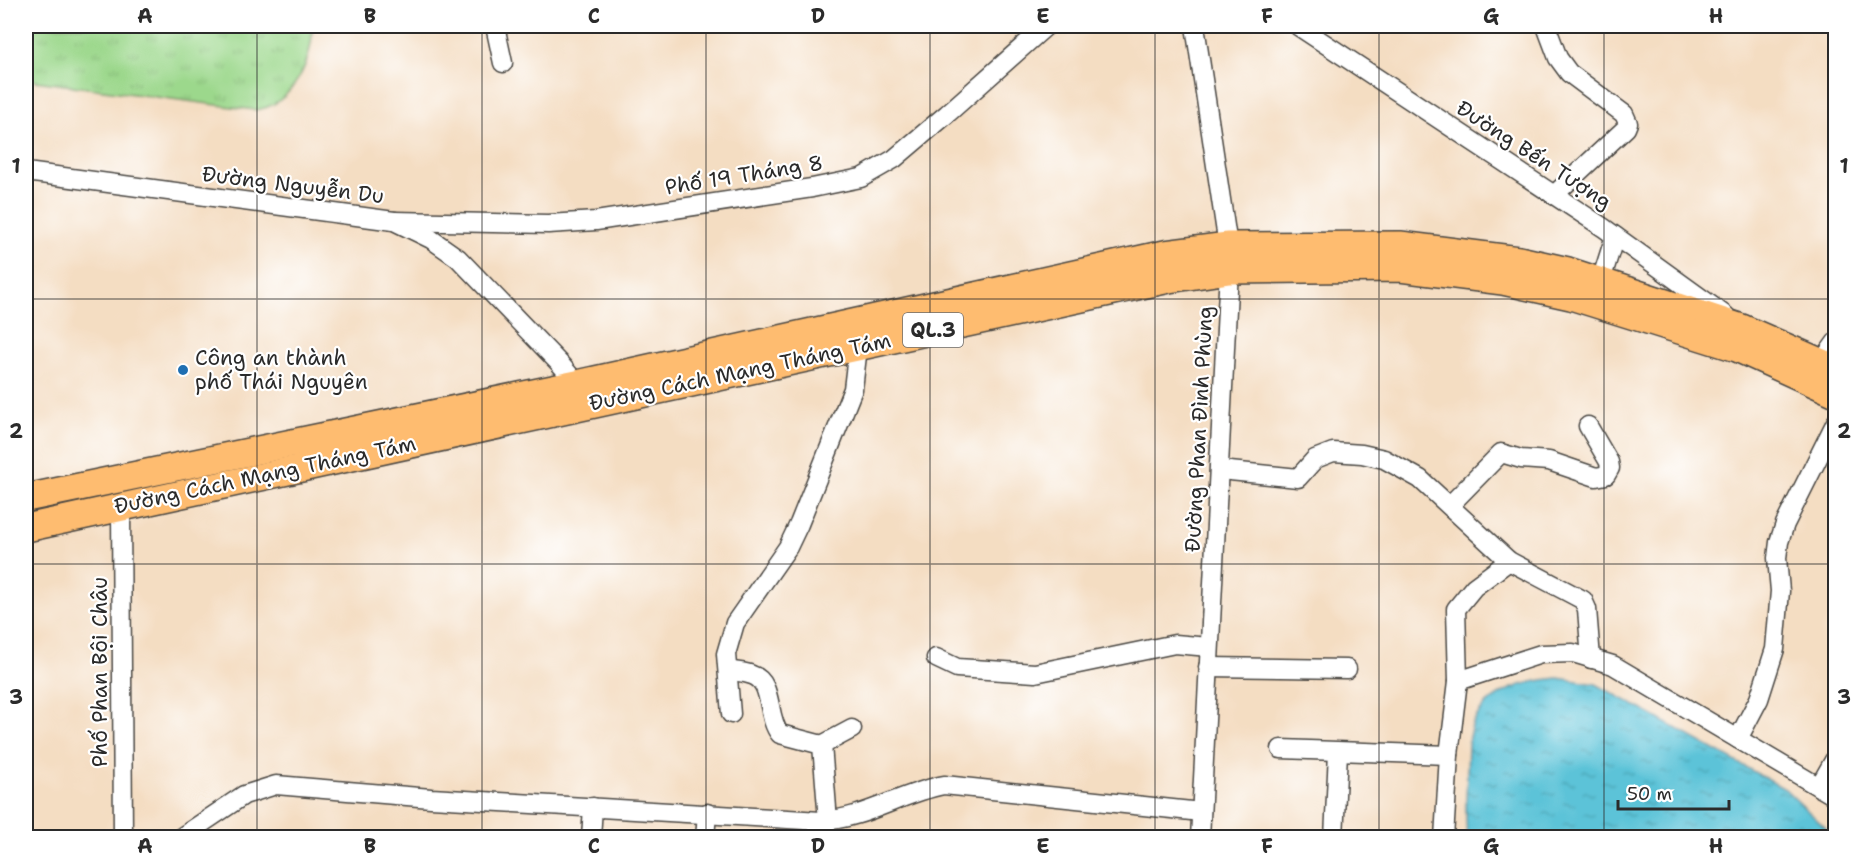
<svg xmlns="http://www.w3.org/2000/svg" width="1861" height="863" font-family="'Shantell Sans',sans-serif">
<defs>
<pattern id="grass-tufts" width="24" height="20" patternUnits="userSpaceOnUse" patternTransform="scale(1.5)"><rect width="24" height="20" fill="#9cd88c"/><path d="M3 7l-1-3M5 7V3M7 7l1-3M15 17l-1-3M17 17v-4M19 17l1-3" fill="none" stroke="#87ba79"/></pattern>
<pattern id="water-ripples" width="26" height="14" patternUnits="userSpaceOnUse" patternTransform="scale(1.5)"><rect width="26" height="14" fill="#5bc3d8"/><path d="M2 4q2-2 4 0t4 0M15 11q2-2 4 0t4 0" fill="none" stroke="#4b9faf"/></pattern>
</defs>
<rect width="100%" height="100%" fill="#fff"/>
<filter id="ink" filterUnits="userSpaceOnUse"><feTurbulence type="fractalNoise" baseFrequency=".0167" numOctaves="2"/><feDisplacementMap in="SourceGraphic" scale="12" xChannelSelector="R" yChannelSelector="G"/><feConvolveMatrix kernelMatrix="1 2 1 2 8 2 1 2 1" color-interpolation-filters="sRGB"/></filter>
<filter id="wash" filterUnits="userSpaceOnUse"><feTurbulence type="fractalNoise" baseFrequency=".008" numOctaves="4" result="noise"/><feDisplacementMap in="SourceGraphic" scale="24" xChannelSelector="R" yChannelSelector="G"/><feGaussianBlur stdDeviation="1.35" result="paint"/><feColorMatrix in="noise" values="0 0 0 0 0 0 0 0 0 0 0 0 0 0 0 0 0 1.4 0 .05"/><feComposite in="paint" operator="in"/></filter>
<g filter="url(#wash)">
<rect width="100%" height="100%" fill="#f4ddc2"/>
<path fill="url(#grass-tufts)" stroke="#64825c" stroke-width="1.5" d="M26,26H312C314,59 292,106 255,110L35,81L26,73Z"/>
<path fill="url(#water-ripples)" stroke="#437782" stroke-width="1.5" d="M1558,678L1596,684L1785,789L1835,837H1467C1465,816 1466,795 1467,773C1468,761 1467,748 1469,737C1477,694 1522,681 1558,678Z"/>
</g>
<g filter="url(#ink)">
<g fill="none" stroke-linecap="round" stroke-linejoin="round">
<defs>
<g id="minor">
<polyline points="495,26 503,63"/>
<polyline points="1195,26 1228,246 1229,270 1200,838"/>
<polyline points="1298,26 1604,228 1726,316"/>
<polyline points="1546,26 1558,58 1569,73 1624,114 1628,123 1626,128 1554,195"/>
<polyline points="26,172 394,221 431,239 458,258 561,365 577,384 579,392"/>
<polyline points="394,221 548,224 596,221 812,188 861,178 894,159 947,114 1046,26"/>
<polyline points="1597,293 1615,236"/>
<polyline points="1821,363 1836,342"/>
<polyline points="1220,470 1298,478 1315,459 1333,452 1362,454 1384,459 1420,479 1509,561 1583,600 1587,609 1591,659"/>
<polyline points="1450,505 1501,453 1521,459 1549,461 1596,477 1606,475 1610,468 1609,462 1588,426"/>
<polyline points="121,507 123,838"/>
<polyline points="936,658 957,668 1035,673 1175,644 1209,647"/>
<polyline points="1208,667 1347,669"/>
<path d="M728,670C736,672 745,672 752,675C774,682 766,718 780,734L822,745L828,821"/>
<polyline points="1458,681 1456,609 1474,587 1509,561"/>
<polyline points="731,714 726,654 735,623 788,547 799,524 853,389 858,347"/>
<polyline points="1738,739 1759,699 1775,649 1780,591 1777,558 1779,542 1785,524 1836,422"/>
<polyline points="822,745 852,729"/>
<polyline points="1281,749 1449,755"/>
<polyline points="1819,787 1836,757"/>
<path d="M180,838L244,795L276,785L431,798L821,821C865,819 901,793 944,785L1201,812"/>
<polyline points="591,838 593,807"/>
<polyline points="705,838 707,813"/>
<polyline points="1334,838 1338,752"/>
<polyline points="1444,838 1449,755 1458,681 1541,654 1573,653 1613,665 1836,797"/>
</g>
<g id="highway">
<polyline points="26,498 577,384 1165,254 1228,246 1400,245 1519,260 1568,271 1742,328 1836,369"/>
<polyline points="26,528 1169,279 1229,270 1400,268 1503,281 1571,296 1737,348 1836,393"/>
</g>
</defs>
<use href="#minor" stroke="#494642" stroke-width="21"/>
<use href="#highway" stroke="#494642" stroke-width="30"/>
<use href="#minor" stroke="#fff" stroke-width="18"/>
<use href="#highway" stroke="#febc70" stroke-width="27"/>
</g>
</g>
<path fill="none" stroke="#2b2b2b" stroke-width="1.5" stroke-opacity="0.55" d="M257,26V838M482,26V838M706,26V838M930,26V838M1155,26V838M1379,26V838M1604,26V838M26,299H1836M26,564H1836"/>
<circle fill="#1f6fb2" stroke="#fff" stroke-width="2" cx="183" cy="370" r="6"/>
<g text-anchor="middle" stroke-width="4.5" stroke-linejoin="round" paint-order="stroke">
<rect fill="#fff" stroke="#6b6b6b" stroke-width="1.5" x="903" y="313" width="60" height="34" rx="4.5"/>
<g font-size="20" font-weight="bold" fill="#2b2b2b">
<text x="933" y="337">QL.3</text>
</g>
<g font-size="21" fill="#2b2b2b" stroke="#fff">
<text transform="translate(1534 155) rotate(33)" y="7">Đường Bến Tượng</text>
<text transform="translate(744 175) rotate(-9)" y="7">Phố 19 Tháng 8</text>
<text transform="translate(293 185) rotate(7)" y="7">Đường Nguyễn Du</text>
<text transform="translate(740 372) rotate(-12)" y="7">Đường Cách Mạng Tháng Tám</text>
<text transform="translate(1199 429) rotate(-87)" y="7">Đường Phan Đình Phùng</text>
<text transform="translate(265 475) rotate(-12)" y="7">Đường Cách Mạng Tháng Tám</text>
<text transform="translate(100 672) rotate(-90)" y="7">Phố Phan Bội Châu</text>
</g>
<g font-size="21" fill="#2b2b2b" stroke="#fff" text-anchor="start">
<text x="195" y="365">Công an thành<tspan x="195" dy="24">phố Thái Nguyên</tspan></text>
</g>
</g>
<rect width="1861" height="863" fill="none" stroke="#fff" stroke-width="66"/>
<path d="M1618 800v9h111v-9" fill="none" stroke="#2b2b2b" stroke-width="3"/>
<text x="1627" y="800" font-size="18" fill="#2b2b2b" stroke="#ffffff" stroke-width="4.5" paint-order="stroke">50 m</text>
<rect x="33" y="33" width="1795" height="797" fill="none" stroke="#2b2b2b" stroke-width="2"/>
<g font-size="20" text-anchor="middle" font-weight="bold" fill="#2b2b2b">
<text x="145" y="23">A</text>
<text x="370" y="23">B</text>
<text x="594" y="23">C</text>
<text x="818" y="23">D</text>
<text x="1043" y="23">E</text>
<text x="1267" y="23">F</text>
<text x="1491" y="23">G</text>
<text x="1716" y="23">H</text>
<text x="16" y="173">1</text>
<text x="1844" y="173">1</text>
<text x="16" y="438">2</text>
<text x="1844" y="438">2</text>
<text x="16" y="704">3</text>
<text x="1844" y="704">3</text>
<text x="145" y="853">A</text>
<text x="370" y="853">B</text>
<text x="594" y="853">C</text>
<text x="818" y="853">D</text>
<text x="1043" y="853">E</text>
<text x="1267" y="853">F</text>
<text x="1491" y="853">G</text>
<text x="1716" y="853">H</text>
</g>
</svg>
